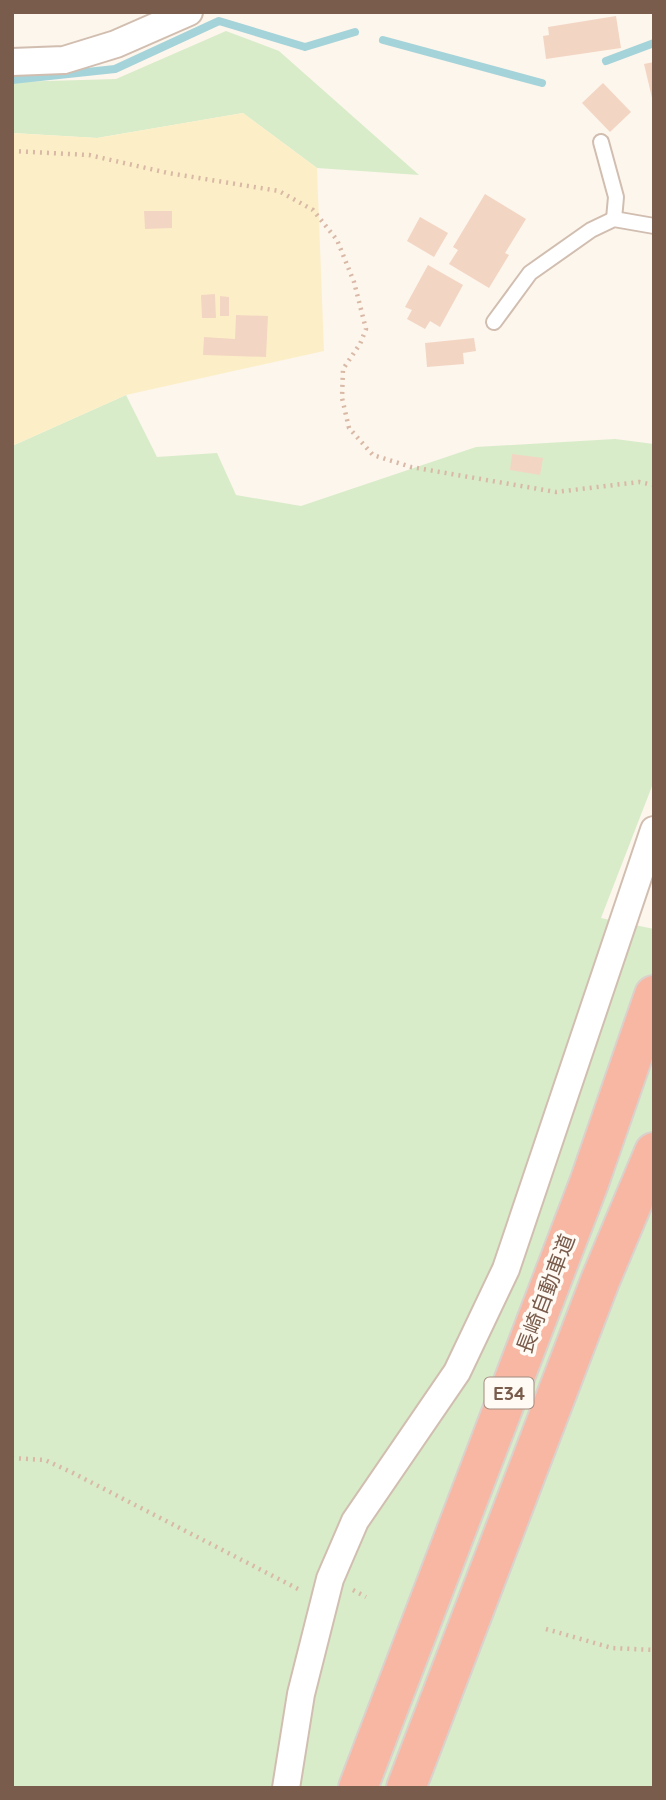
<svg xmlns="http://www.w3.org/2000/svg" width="666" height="1800" font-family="Quicksand,'Noto Sans JP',sans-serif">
<rect width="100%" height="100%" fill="#fdf6ec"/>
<g fill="#d8ecc9">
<polygon points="226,31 279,51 419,175 317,168 243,113 97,138 12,133 12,82 116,79"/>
<polygon points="126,395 157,457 217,453 236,495 301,506 476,447 615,439 654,444 654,781 601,918 654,929 654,1788 12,1788 12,446"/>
</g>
<polygon fill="#fcefc7" points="243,113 317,168 324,351 126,395 12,446 12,133 97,138"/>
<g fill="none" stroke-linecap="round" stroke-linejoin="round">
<g stroke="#a5d3da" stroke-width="8">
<polyline points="383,40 542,83"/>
<polyline points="606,61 654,43"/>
<polyline points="12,80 115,69 219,21 305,47 355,32"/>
</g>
</g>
<g fill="#f3d5c3">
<polygon points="616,16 621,48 546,59 543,36 549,35 548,27"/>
<polygon points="654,62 654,102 653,102 644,64"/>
<polygon points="603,83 631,112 610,132 582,103"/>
<polygon points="485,194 526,219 505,253 509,255 489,288 449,264 458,250 453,247"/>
<polygon points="144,211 172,211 172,228 145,229"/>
<polygon points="420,217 448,233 434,257 407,241"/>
<polygon points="428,265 463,285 440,327 430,321 425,329 407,319 412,310 405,307"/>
<polygon points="215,294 216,318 202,318 201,295"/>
<polygon points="220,296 229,297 229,316 220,316"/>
<polygon points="236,315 268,316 266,357 203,355 204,337 235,339"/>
<polygon points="474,338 476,351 463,353 464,364 427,367 425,343"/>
<polygon points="512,454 543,458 540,475 510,470"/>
</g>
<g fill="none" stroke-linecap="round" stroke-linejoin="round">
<defs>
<g id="lane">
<polyline points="601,142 616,197 614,219"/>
<polyline points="494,322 530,273 591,230 614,219 654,226"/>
</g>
<g id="street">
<polyline points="12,62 64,60 116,44 189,12"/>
<polyline points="286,1788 301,1694 330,1579 355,1521 457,1372 506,1269 654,830"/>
</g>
<g id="highway">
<polyline points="358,1788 589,1183 654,995"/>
<polyline points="406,1788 600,1281 654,1152"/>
</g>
</defs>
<use href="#lane" stroke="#d1beb0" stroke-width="18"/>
<use href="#street" stroke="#d1beb0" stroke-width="30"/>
<use href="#highway" stroke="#dad1cd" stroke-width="42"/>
<g stroke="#d9b8a5" stroke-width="4.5" stroke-dasharray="2 5" stroke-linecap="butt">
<polyline points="12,151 89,155 168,173 279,191 313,210 337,240 354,282 366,329 360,344 343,369 342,398 349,428 373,455 411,467 556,492 639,482 654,485"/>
<polyline points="12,1458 45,1460 73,1473 302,1591"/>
<polyline points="353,1590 366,1597"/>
<polyline points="546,1629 612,1648 654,1650"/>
</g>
<use href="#lane" stroke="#fff" stroke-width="14"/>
<use href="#street" stroke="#fff" stroke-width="26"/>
<use href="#highway" stroke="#f7b7a3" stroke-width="38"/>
</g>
<g text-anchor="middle" stroke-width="7" stroke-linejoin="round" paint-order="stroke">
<rect fill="#fffaf3" stroke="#a28b7f" stroke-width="2" x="484.5" y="1377.5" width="49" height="31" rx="5"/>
<g font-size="19" font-weight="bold" fill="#7a5c4d">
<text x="509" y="1400">E34</text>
</g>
<g font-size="21" fill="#7a5c4d" stroke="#fffaf3">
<text transform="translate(546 1294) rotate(-69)" y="7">長崎自動車道</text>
</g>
</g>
<rect width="666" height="1800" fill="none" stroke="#7a5c4d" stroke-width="28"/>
</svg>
